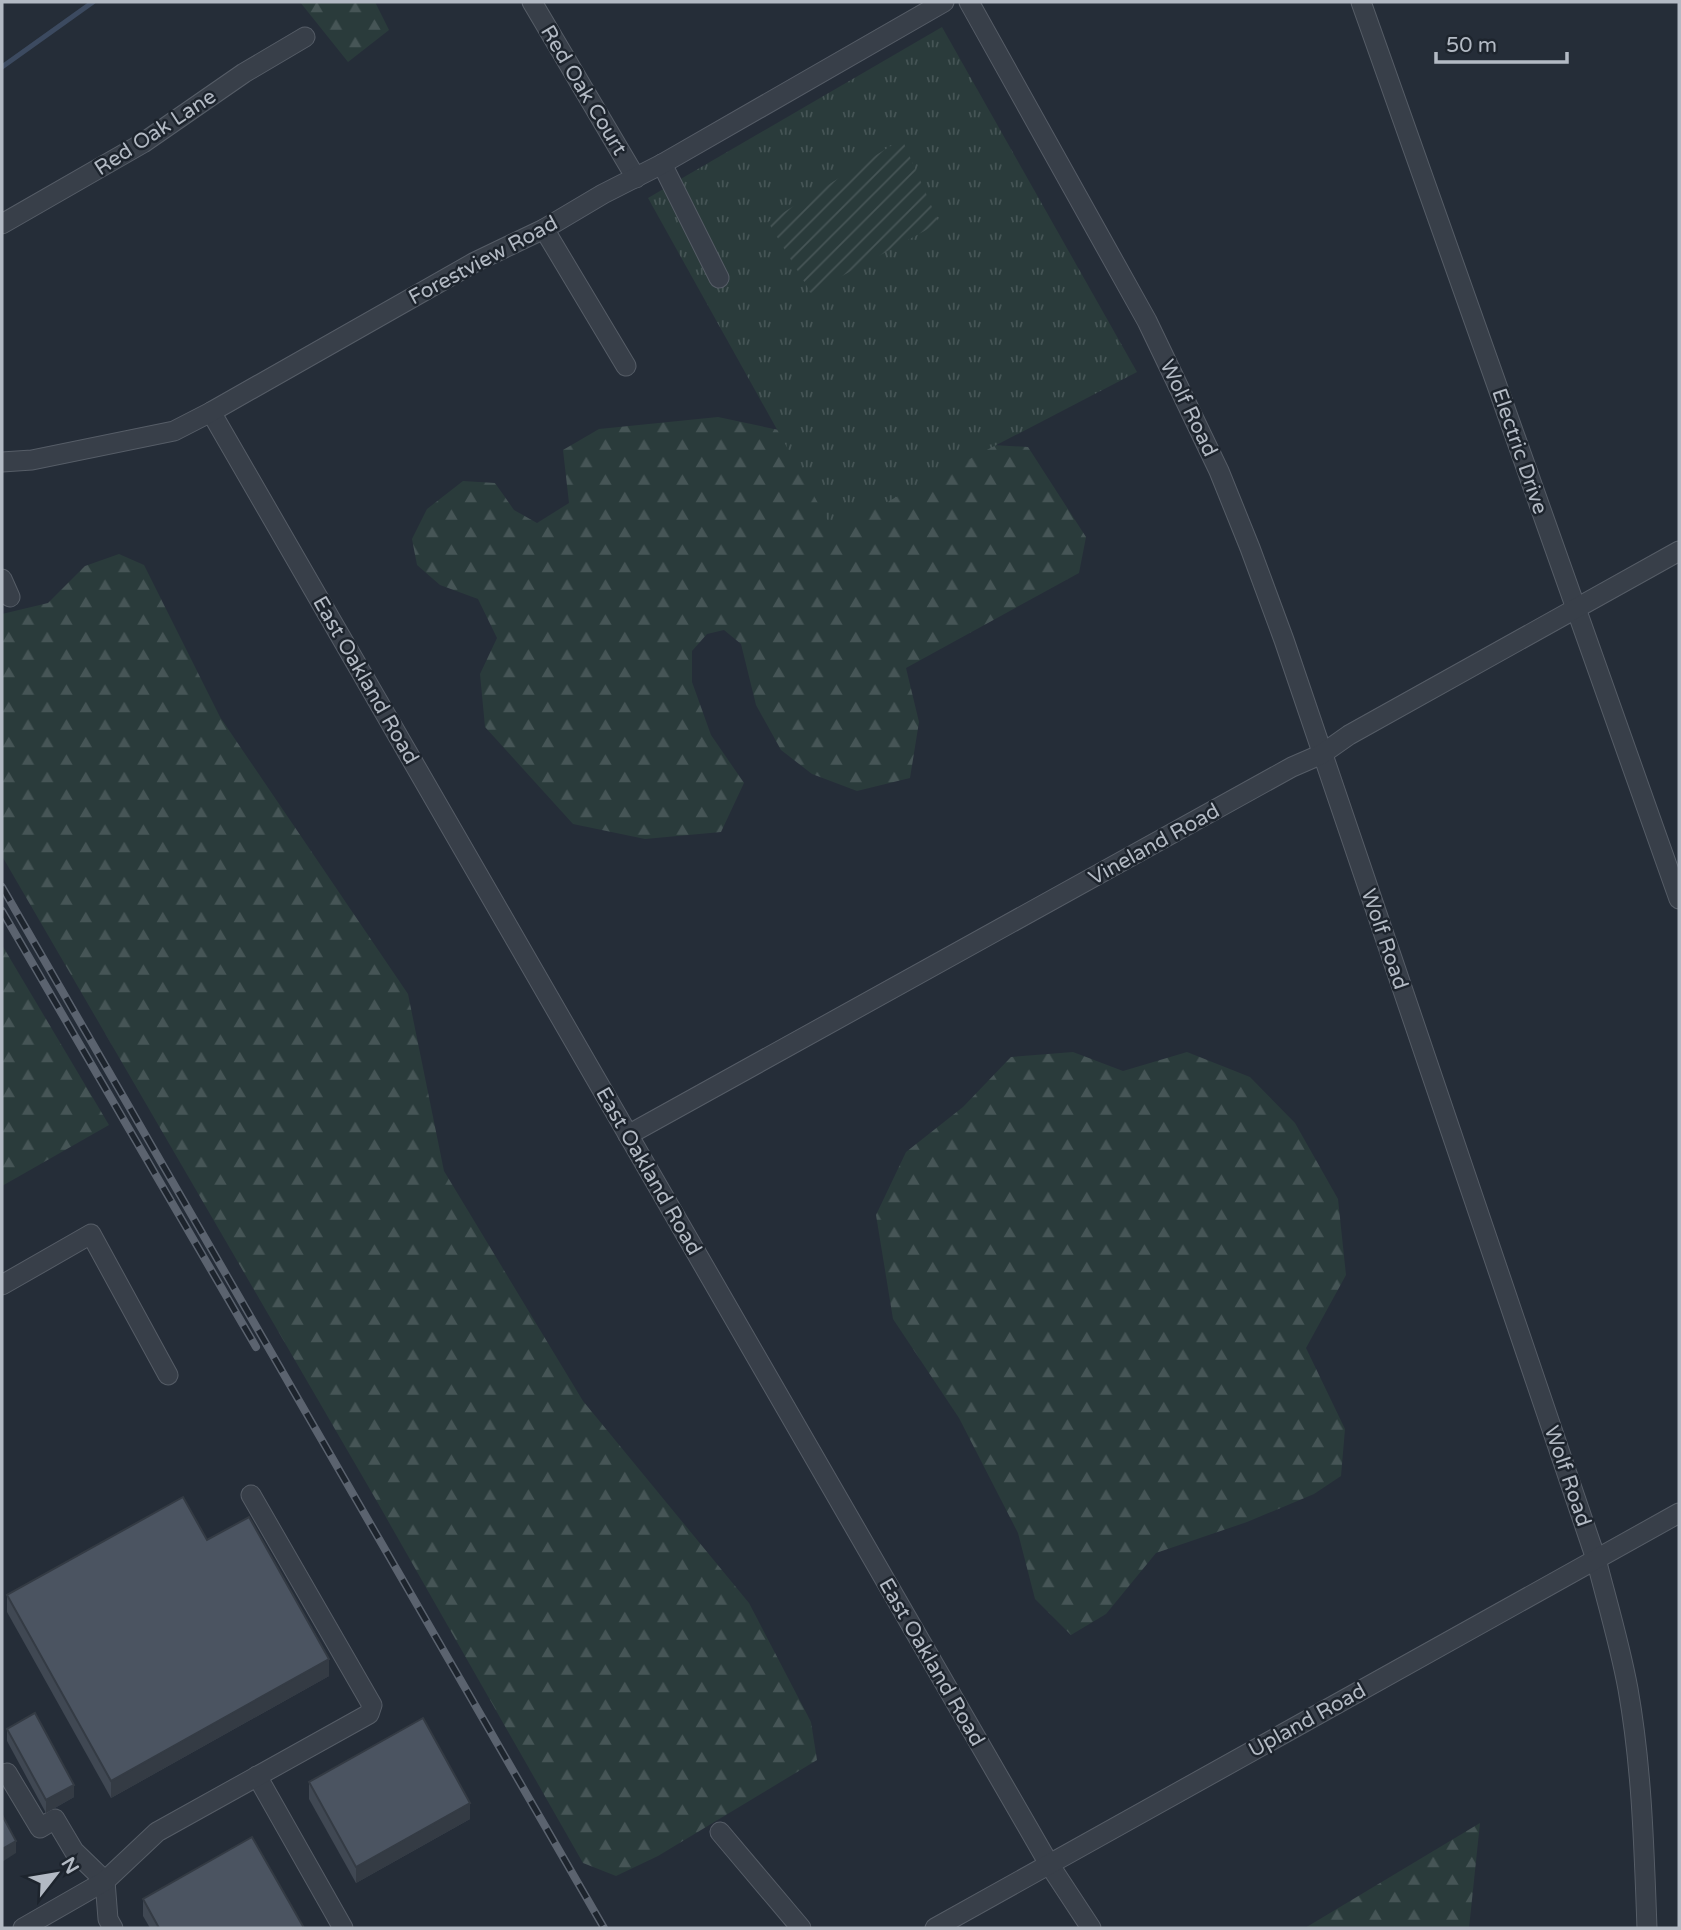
<svg xmlns="http://www.w3.org/2000/svg" width="1681" height="1930" font-family="'Varela Round',sans-serif">
<defs>
<pattern id="forest-firs" width="22" height="20" patternUnits="userSpaceOnUse" patternTransform="scale(1.75)"><rect width="22" height="20" fill="#2a3b3b"/><path d="M5 1l3.5 6h-7zM16 11l3.5 6h-7z" fill="#465556"/></pattern>
<pattern id="park-tufts" width="24" height="20" patternUnits="userSpaceOnUse" patternTransform="scale(1.75)"><rect width="24" height="20" fill="#2a3b3b"/><path d="M3 7l-1-3M5 7V3M7 7l1-3M15 17l-1-3M17 17v-4M19 17l1-3" fill="none" stroke="#465556"/></pattern>
<pattern id="garden-furrows" width="10" height="10" patternUnits="userSpaceOnUse" patternTransform="scale(1.75)"><rect width="10" height="10" fill="#2a3b3b"/><path d="M-1 1l2-2M0 10L10 0M9 11l2-2" fill="none" stroke="#465556"/></pattern>
</defs>
<rect width="100%" height="100%" fill="#252d38"/>
<g fill="url(#forest-firs)">
<polygon points="300,2 375,2 389,30 348,62"/>
<polygon points="718,417 793,433 1028,447 1086,537 1079,573 906,668 919,722 910,778 857,791 812,774 781,750 756,705 741,644 724,630 707,634 692,651 692,682 711,735 744,783 721,832 645,839 573,824 485,727 480,674 497,638 478,599 440,585 417,565 412,539 427,509 463,481 495,483 514,510 537,523 569,503 563,450 599,429"/>
<polygon points="119,554 144,565 220,717 408,994 444,1171 583,1401 749,1603 811,1722 817,1760 658,1856 616,1876 583,1863 375,1498 2,856 2,614 48,603 85,566"/>
<polygon points="2,945 109,1125 2,1186"/>
<polygon points="1073,1052 1123,1071 1187,1052 1250,1077 1295,1123 1338,1199 1346,1275 1306,1348 1345,1429 1341,1476 1314,1494 1247,1522 1156,1553 1106,1614 1071,1635 1035,1599 1018,1533 959,1418 893,1319 876,1215 906,1152 963,1107 1011,1057"/>
<polygon points="1480,1823 1469,1928 1305,1928"/>
</g>
<polygon fill="url(#park-tufts)" points="942,27 1137,372 833,530 648,198"/>
<polygon fill="url(#garden-furrows)" points="902,139 939,223 811,293 768,222"/>
<g fill="none" stroke-linecap="round" stroke-linejoin="round">
<polyline stroke="#3c4a60" stroke-width="5" points="2,67 93,2"/>
<defs>
<g id="minor">
<polyline points="532,2 636,178"/>
<path d="M969,2L1147,321L1219,471L1250,548L1284,640L1596,1559C1607,1602 1620,1645 1628,1689C1642,1768 1644,1848 1647,1928"/>
<polyline points="1361,2 1679,899"/>
<polyline points="662,164 719,278"/>
<polyline points="2,224 143,143 244,73 305,37"/>
<polyline points="544,229 626,366"/>
<polyline points="211,412 1049,1864 1091,1928"/>
<polyline points="2,462 32,460 174,431 211,412 475,262 544,229 603,194 662,164 944,2"/>
<polyline points="2,579 10,597"/>
<polyline points="628,1135 1292,767 1322,754 1349,735 1679,551"/>
<polyline points="2,1285 91,1234 168,1375"/>
<polyline points="7,1773 40,1828 55,1819 74,1851 105,1881 108,1919 113,1928"/>
<polyline points="257,1776 343,1928"/>
<polyline points="720,1832 801,1928"/>
<polyline points="23,1928 105,1881 157,1832 369,1714 372,1705 251,1495"/>
<polyline points="935,1928 1679,1513"/>
</g>
</defs>
<use href="#minor" stroke="#565d67" stroke-width="21"/>
<use href="#minor" stroke="#383f49" stroke-width="19"/>
<defs>
<g id="rail">
<polyline points="2,887 604,1928"/>
<polyline points="2,911 256,1347"/>
</g>
</defs>
<use href="#rail" stroke="#5b636f" stroke-width="8"/>
<use href="#rail" stroke="#1d242d" stroke-width="5" stroke-dasharray="16" stroke-linecap="butt"/>
</g>
<g fill="#404853">
<polygon points="207,1540 329,1676 111,1798 7,1612 7,1595"/>
<polygon points="7,1729 74,1797 46,1813 7,1741"/>
<polygon points="309,1782 470,1819 356,1883 309,1799"/>
<polygon points="143,1899 304,1928 150,1928 143,1916"/>
</g>
<g fill="#343b44">
<polygon points="329,1659 329,1676 111,1798 111,1781"/>
<polygon points="74,1785 74,1797 46,1813 46,1800"/>
<polygon points="470,1803 470,1819 356,1883 356,1867"/>
<polygon points="16,1841 16,1853 2,1862 2,1849"/>
</g>
<g fill="#4b5461" stroke="#343b44" stroke-width="2">
<polygon points="183,1497 207,1540 249,1517 329,1659 111,1781 7,1595"/>
<polygon points="35,1713 74,1785 46,1800 7,1729"/>
<polygon points="423,1718 470,1803 356,1867 309,1782"/>
<polygon points="2,1815 16,1841 2,1849"/>
<polygon points="252,1837 304,1928 159,1928 143,1899"/>
</g>
<g text-anchor="middle" stroke-width="5" stroke-linejoin="round" paint-order="stroke">
<g font-size="21" fill="#b3bac4" stroke="#1d242d">
<text transform="translate(584 90) rotate(59)" y="7">Red Oak Court</text>
<text transform="translate(155 132) rotate(-33)" y="7">Red Oak Lane</text>
<text transform="translate(483 260) rotate(-28)" y="7">Forestview Road</text>
<text transform="translate(1189 408) rotate(64)" y="7">Wolf Road</text>
<text transform="translate(1520 451) rotate(71)" y="7">Electric Drive</text>
<text transform="translate(366 680) rotate(60)" y="7">East Oakland Road</text>
<text transform="translate(1154 844) rotate(-29)" y="7">Vineland Road</text>
<text transform="translate(1385 939) rotate(71)" y="7">Wolf Road</text>
<text transform="translate(649 1171) rotate(60)" y="7">East Oakland Road</text>
<text transform="translate(1568 1476) rotate(71)" y="7">Wolf Road</text>
<text transform="translate(932 1662) rotate(60)" y="7">East Oakland Road</text>
<text transform="translate(1307 1720) rotate(-29)" y="7">Upland Road</text>
</g>
</g>
<rect width="1681" height="1930" fill="none" stroke="#b3bac4" stroke-width="7"/>
<g transform="translate(56 1874) rotate(59)" stroke="#1d242d" stroke-width="5" paint-order="stroke">
<path d="M0-5L12 26L0 18L-12 26Z" fill="#b3bac4"/>
<text y="-10" font-size="19" font-weight="bold" text-anchor="middle" fill="#b3bac4">N</text>
</g>
<path d="M1436 52v10h131v-10" fill="none" stroke="#b3bac4" stroke-width="3.5"/>
<text x="1446" y="52" font-size="21" fill="#b3bac4" stroke="#1d242d" stroke-width="5" paint-order="stroke">50 m</text>
</svg>
